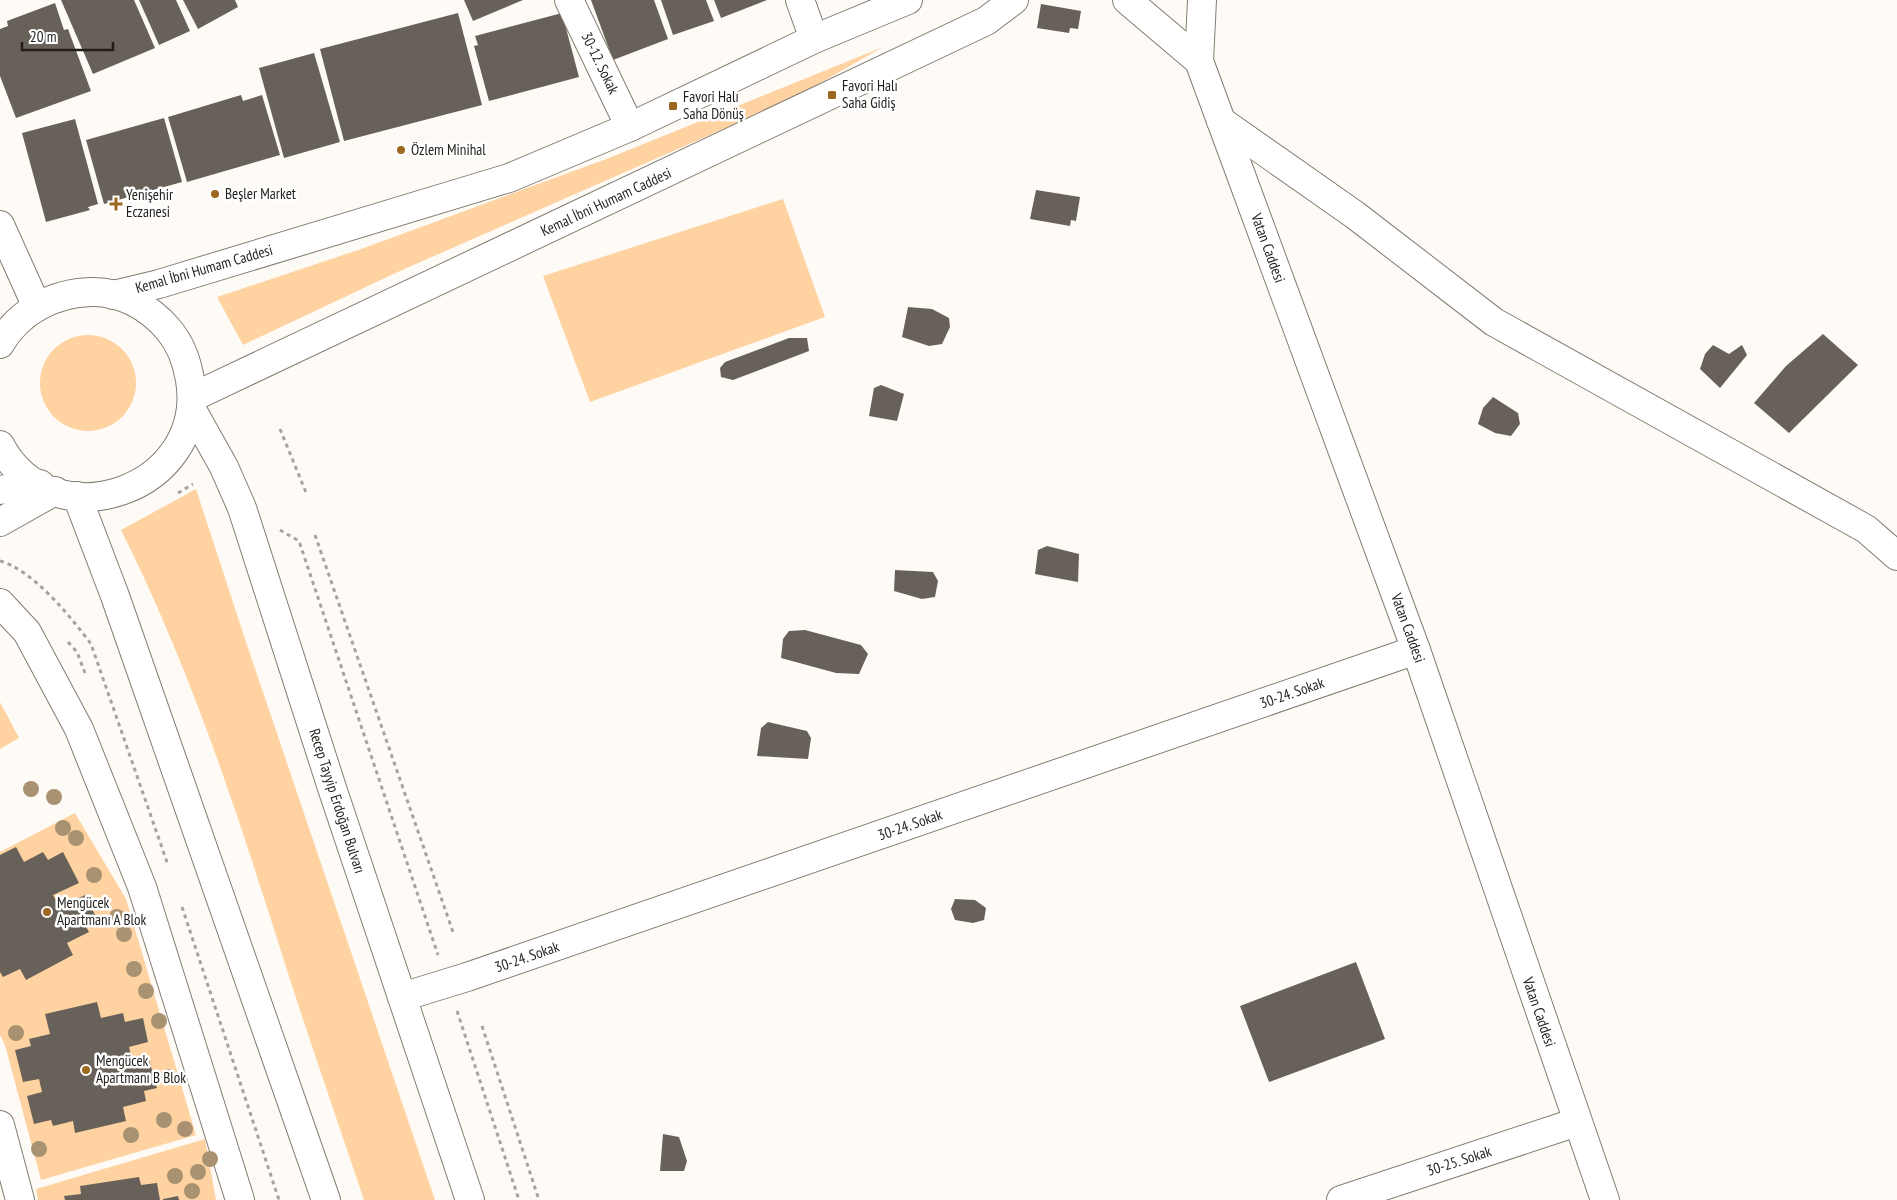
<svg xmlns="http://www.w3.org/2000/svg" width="1897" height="1200" font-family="'PT Sans Narrow',sans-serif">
<rect width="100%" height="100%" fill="#fefbf7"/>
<g fill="#fed3a1">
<polygon points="883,47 794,98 400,271 243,345 217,297 364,248 609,158"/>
<polygon points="783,199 825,317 590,402 543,276"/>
<circle cx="88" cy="383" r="48"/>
<path d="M196,489L245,639L435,1200H364C338,1122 311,1045 286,967C239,818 191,669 121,530Z"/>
<polygon points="0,702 19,738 0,749"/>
<polygon points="75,813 126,899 196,1135 41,1180 5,1045 0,1035 0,852"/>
<polygon points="205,1139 216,1200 38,1200 36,1189"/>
</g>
<g fill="#686159">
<polygon points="61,0 134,0 155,48 93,74"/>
<polygon points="139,0 176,0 190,31 159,45"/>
<polygon points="183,0 235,0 238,7 198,29"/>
<polygon points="464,0 523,0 473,21"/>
<polygon points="591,0 654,0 668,39 613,60"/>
<polygon points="661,0 706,0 714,21 673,35"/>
<polygon points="714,0 767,0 721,18"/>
<polygon points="55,3 64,30 68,29 91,91 16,118 0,76 0,29 8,26 7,21"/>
<polygon points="1041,4 1081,11 1078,29 1070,28 1069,33 1037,28"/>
<polygon points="458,13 482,105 344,141 320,49"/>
<polygon points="562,13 579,77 489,101 474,46 478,45 475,36"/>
<polygon points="314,53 340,142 284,158 259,68"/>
<polygon points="241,95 243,101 262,95 280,155 187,182 168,117"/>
<polygon points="164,118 182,182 104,204 86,140"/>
<polygon points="75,119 98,204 88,207 90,210 46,222 22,133"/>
<polygon points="1036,190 1080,197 1076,221 1071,220 1070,226 1030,219"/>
<polygon points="908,307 932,309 949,318 950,327 942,344 929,346 902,337"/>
<polygon points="1823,334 1858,365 1789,433 1754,403 1786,366"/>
<polygon points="789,338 807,338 809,351 733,380 721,377 720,368 725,362"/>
<polygon points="1713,345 1729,354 1742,345 1747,355 1720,388 1700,369 1705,354"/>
<polygon points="881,385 904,394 897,421 869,416 874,388"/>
<polygon points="1493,397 1518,413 1520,424 1511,436 1495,433 1478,424 1483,408"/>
<polygon points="1047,546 1079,554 1078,582 1035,574 1038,550"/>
<polygon points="895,570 933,572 938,581 935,597 922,599 894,591"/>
<polygon points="805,630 861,645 868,654 859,674 836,673 781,658 783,639 789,631"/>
<polygon points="768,722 807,731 811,738 808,759 757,756 761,728"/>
<polygon points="16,847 24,862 43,852 48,860 63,852 79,883 53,895 57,902 60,908 85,895 96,917 84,923 89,932 67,943 73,955 26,980 20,969 3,977 0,972 0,855"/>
<polygon points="955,899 975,900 986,908 984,920 973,923 955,920 951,909"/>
<polygon points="1356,962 1385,1039 1269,1082 1240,1006"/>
<polygon points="97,1002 101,1018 123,1013 125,1022 143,1018 148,1042 129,1047 132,1060 148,1056 157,1088 144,1091 146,1101 123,1107 126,1121 75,1133 73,1121 53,1126 51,1120 34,1124 27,1096 42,1092 39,1079 23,1082 15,1050 31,1046 29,1039 50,1034 45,1014"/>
<polygon points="663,1134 679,1137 687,1161 684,1171 660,1171"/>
<polygon points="139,1177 141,1185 157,1183 160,1200 65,1200 64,1196 81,1194 80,1186"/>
<polygon points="178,1196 179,1200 163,1200 163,1199"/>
</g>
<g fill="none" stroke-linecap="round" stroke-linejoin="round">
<defs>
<g id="minor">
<polyline points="569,0 630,127"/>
<polyline points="800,0 814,39"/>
<polyline points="1127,0 1199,61"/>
<polyline points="1202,0 1199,61 1416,650 1605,1200"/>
<polyline points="1221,121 1355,215 1494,322 1866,529 1897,556"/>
<polyline points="0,490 40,484"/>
<polyline points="0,522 55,491"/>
<polyline points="0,603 27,632 79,729 142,887 240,1200"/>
<polyline points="402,997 467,977 1416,650"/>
<polyline points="0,1125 20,1200"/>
<polyline points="1341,1200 1577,1122"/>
</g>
<g id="tertiary">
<polyline points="0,225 37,307"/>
<polyline points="191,408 224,467 242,508 332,788 470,1200"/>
<polyline points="77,496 115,596 326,1200"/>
</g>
<g id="primary">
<polyline points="113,295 159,284 509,178 630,127 814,39 908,0"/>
<path d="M0,344C19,311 54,293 91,292C121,291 149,307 168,329C180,343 187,361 190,380C208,490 52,544 0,445"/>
<polyline points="193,397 986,21 1014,0"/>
</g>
</defs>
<use href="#minor" stroke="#837c73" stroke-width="30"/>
<use href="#tertiary" stroke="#837c73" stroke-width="30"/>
<use href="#primary" stroke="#837c73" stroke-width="30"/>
<g stroke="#a7a4a0" stroke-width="3" stroke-dasharray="4 4" stroke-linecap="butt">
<polyline points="280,429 307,495"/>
<polyline points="178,493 193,484"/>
<polyline points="280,530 299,541 438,955"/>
<polyline points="315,535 453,932"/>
<path d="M0,561C33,570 71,617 91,644L168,865"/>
<polyline points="68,642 77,652 85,673"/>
<polyline points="182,907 279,1200"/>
<polyline points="457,1011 519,1200"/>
<polyline points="482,1026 539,1200"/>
</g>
<use href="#minor" stroke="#fff" stroke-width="28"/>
<use href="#tertiary" stroke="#fff" stroke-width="28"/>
<use href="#primary" stroke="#fff" stroke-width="28"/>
</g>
<g fill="#a89271">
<circle cx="31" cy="789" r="8"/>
<circle cx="54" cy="797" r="8"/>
<circle cx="63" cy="828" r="8"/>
<circle cx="76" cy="838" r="8"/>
<circle cx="94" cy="875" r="8"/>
<circle cx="117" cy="917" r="8"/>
<circle cx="124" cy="934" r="8"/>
<circle cx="134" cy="969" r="8"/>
<circle cx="146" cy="991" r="8"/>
<circle cx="159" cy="1021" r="8"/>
<circle cx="16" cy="1033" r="8"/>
<circle cx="168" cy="1077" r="8"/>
<circle cx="164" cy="1120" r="8"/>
<circle cx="185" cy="1129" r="8"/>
<circle cx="131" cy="1135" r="8"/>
<circle cx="39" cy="1149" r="8"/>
<circle cx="210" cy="1159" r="8"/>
<circle cx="198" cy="1172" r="8"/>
<circle cx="175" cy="1176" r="8"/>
<circle cx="192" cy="1191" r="8"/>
</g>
<g fill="#9c671f" stroke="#fff" stroke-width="2">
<rect x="827" y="90" width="10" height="10" rx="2.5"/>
<rect x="668" y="101" width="10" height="10" rx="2.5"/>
<circle cx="401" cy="150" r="5"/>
<circle cx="215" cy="194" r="5"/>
<path d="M113.5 196.5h5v5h5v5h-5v5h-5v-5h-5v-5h5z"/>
<circle cx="47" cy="912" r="5"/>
<circle cx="86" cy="1070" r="5"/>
</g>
<g text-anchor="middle" stroke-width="5" stroke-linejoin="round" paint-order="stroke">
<g font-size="15" fill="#221f1b" stroke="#fff">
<text transform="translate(600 63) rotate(64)" y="5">30-12. Sokak</text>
<text transform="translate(606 202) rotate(-25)" y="5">Kemal İbni Humam Caddesi</text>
<text transform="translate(1268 248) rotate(70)" y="5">Vatan Caddesi</text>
<text transform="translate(204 269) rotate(-16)" y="5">Kemal İbni Humam Caddesi</text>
<text transform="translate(1408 628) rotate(70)" y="5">Vatan Caddesi</text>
<text transform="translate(1292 693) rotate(-19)" y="5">30-24. Sokak</text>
<text transform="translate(337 801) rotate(72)" y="5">Recep Tayyip Erdoğan Bulvarı</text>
<text transform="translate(910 825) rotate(-19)" y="5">30-24. Sokak</text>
<text transform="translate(527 957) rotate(-19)" y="5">30-24. Sokak</text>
<text transform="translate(1539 1012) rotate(71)" y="5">Vatan Caddesi</text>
<text transform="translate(1459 1161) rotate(-18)" y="5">30-25. Sokak</text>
</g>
<g font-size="15" fill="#221f1b" stroke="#fff" text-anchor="start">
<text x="842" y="91">Favori Halı<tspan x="842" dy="17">Saha Gidiş</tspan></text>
<text x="683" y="102">Favori Halı<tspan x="683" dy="17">Saha Dönüş</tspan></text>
<text x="411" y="155">Özlem Minihal</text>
<text x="225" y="199">Beşler Market</text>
<text x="126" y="200">Yenişehir<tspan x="126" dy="17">Eczanesi</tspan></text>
<text x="57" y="908">Mengücek<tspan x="57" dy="17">Apartmanı A Blok</tspan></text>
<text x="96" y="1066">Mengücek<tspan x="96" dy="17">Apartmanı B Blok</tspan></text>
</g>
</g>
<path d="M22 42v8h91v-8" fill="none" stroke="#221f1b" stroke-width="2.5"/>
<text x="30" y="42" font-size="15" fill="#221f1b" stroke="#ffffff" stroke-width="4" paint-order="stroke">20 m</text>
</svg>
